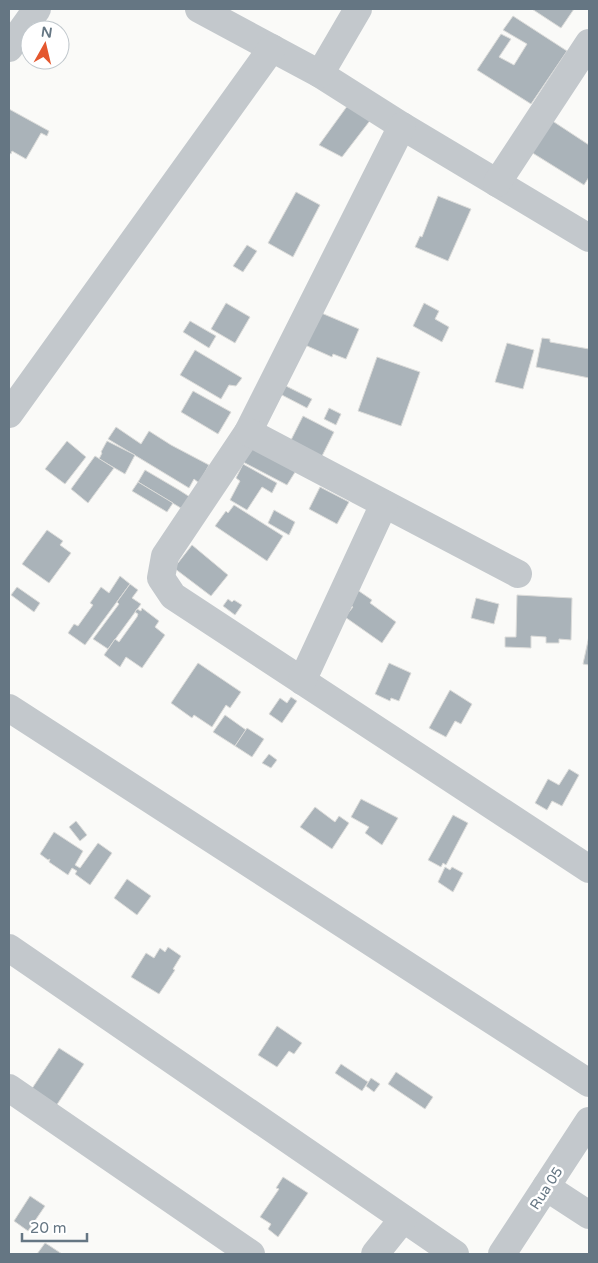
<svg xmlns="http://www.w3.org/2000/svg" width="598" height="1263" font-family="'Varela Round',sans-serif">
<rect width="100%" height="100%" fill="#fafaf8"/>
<g fill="#aab3b9" stroke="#dcdcda">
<polygon points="532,9 574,9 561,28"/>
<polygon points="513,16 567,51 531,104 477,70 501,34 511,39 499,57 514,65 527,44 503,30"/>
<polygon points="348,105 372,118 342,157 319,145"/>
<polygon points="9,109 49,131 47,136 41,133 26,159 12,151 11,154 9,153"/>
<polygon points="551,120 589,145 589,177 584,185 531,152"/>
<polygon points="296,192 320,205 293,257 268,243"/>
<polygon points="438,196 471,209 448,261 415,247 420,236 422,237"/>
<polygon points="247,245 257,251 243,272 233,266"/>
<polygon points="226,303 250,317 235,343 211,329"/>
<polygon points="424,303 439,311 435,319 449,327 442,342 413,326"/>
<polygon points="319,312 359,329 346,359 333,354 332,357 305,345"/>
<polygon points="190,321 216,336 209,348 183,332"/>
<polygon points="542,338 550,339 550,342 589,349 589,378 536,367"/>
<polygon points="507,343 534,350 523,389 495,382"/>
<polygon points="195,350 242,378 236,386 229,385 221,399 180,375"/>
<polygon points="377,357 420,372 401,426 358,411"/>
<polygon points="284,385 312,399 307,408 280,394"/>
<polygon points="193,391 231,412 218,434 181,412"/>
<polygon points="329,408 341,414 336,425 324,419"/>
<polygon points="303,416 334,432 321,458 290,442"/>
<polygon points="116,427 141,444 149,431 171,445 209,465 199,483 194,479 189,488 108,439"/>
<polygon points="67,441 86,457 65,484 45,469"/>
<polygon points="107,441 135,455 125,474 99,459 102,453 101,452"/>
<polygon points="253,445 297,469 287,485 243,462"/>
<polygon points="95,456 114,468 88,503 71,489"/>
<polygon points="243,464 277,483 272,493 262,487 247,510 230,500 240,481 236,478"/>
<polygon points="145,470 179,490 193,499 184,510 138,482"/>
<polygon points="138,482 173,503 167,512 132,491"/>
<polygon points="320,487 349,502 337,524 309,509"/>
<polygon points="234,505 283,536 267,561 215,526 226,511 228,513"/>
<polygon points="274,510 295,522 289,535 268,523"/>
<polygon points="47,530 63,541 60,545 71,553 49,583 22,564"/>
<polygon points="192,545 228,575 211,596 174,568"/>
<polygon points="120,576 130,584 85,645 68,633 74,624 78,626 93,605 90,603 101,587 109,593"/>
<polygon points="130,584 138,590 132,598 141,604 108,649 93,639 119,604 117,602"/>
<polygon points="17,587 40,603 34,612 11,595"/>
<polygon points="353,587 372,600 370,603 396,622 382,643 345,617 353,607 344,601"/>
<polygon points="517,595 572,598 571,640 559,639 559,643 546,643 546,637 531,636 531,648 505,647 505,637 516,637"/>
<polygon points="476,598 499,604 494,624 471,618"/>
<polygon points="228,599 232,602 234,600 242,605 235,615 223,606"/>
<polygon points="142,608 159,621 155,627 165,635 142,668 126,657 120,667 104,655 115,639 119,642 137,617 138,614 135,612 137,609 141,611"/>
<polygon points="589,636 589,665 583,664"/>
<polygon points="198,663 241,692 230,708 226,705 212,727 194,715 192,718 171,703"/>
<polygon points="389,663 411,673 399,701 391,698 390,701 375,694"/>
<polygon points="450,690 472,704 461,724 455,721 446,737 429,728"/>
<polygon points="291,697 297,701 282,723 269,714 280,698 287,703"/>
<polygon points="225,715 246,730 235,746 213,732"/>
<polygon points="247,728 264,739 252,757 235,746"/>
<polygon points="269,754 277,760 271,768 262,763"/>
<polygon points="569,769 579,775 562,806 552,801 547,810 535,803 548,779 559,785"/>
<polygon points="361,799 398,818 382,845 365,833 369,827 351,817"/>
<polygon points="315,807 335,822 339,816 349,823 332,849 300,827"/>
<polygon points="453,815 468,823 446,865 443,863 441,867 428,860"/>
<polygon points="76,821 87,835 80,841 69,827"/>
<polygon points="54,832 83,851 75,865 80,868 98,843 112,853 90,885 75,874 77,871 72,868 68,875 49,862 50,859 48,860 40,854"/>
<polygon points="445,867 450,870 452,867 463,873 453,892 438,882"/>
<polygon points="127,879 151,896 137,915 114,898"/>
<polygon points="168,947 181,956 173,969 175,970 159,994 131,977 146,953 154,958 160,948 165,952"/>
<polygon points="277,1026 302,1043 294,1054 289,1051 277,1067 258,1055"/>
<polygon points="59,1048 84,1064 54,1109 29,1093"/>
<polygon points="341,1064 368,1082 362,1091 335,1073"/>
<polygon points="396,1072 433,1097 425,1109 388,1084"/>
<polygon points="371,1078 380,1084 374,1092 366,1086"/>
<polygon points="283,1177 308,1193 278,1237 268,1229 271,1224 260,1217 279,1189 276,1188"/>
<polygon points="30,1196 45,1206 28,1231 14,1221"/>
<polygon points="45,1243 50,1246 62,1254 37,1254"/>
</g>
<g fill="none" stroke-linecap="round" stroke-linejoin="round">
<g stroke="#c3c8cc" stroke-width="28">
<polyline points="199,9 320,74 402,126 589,238"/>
<polyline points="9,48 37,9"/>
<polyline points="320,74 358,9"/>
<polyline points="402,126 248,432 165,556 161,578 173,596 589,869"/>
<polyline points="497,183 589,43"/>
<polyline points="9,414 272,48"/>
<polyline points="248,432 518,574"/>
<polyline points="302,681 384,504"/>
<polyline points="9,708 589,1083"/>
<polyline points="9,948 455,1254"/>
<polyline points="9,1088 251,1254"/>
<polyline points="546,1187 589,1215"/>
<polyline points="375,1254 403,1219"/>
<polyline points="502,1254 589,1121"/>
</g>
</g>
<g text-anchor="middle" stroke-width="5" stroke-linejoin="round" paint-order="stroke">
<g font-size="14" fill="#657683" stroke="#fff">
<text transform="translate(546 1188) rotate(-57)" y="5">Rua 05</text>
</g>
</g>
<rect width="598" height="1263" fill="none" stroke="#657683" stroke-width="20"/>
<g transform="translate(45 45) rotate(8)"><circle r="24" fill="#ffffff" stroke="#c1c8cd"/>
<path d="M0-4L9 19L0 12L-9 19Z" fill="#e4572e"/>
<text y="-8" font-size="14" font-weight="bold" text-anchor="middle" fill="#657683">N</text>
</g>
<path d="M22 1233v8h65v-8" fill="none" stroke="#657683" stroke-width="2.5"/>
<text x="30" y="1233" font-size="15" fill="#657683" stroke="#ffffff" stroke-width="4" paint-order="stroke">20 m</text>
</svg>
